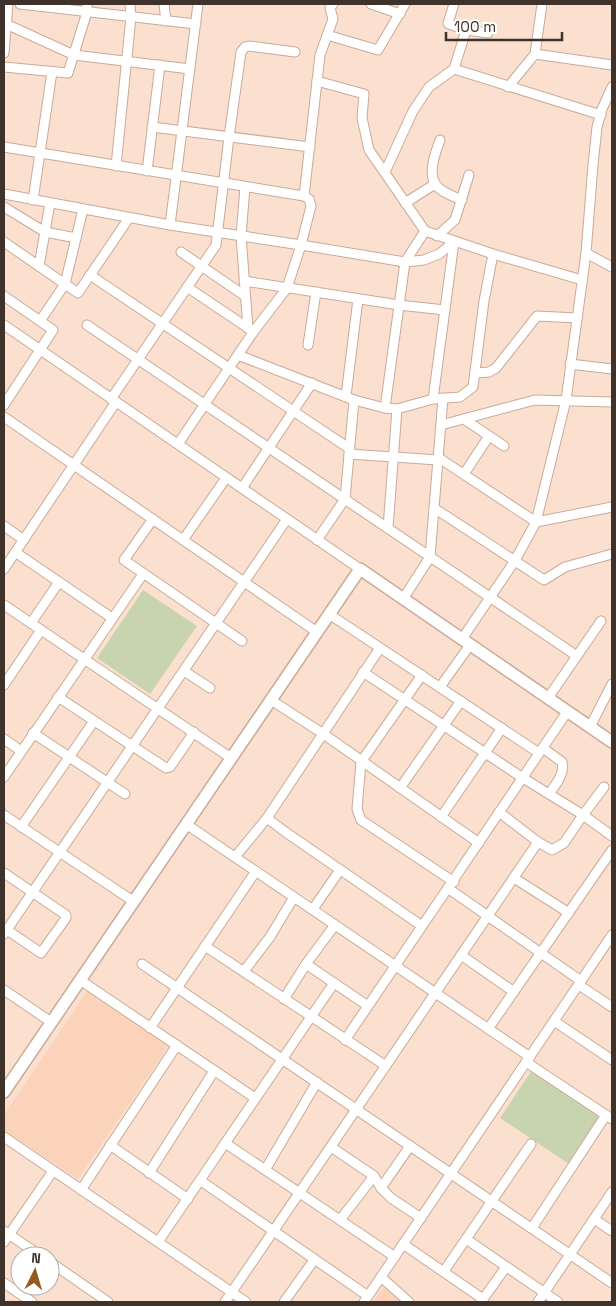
<svg xmlns="http://www.w3.org/2000/svg" width="616" height="1306" font-family="'Space Grotesk',sans-serif">
<rect width="100%" height="100%" fill="#fbe0d0"/>
<g fill="#fbd3bb">
<polygon points="87,991 169,1045 78,1179 4,1130 4,1115"/>
<polygon points="386,1284 412,1302 373,1302"/>
</g>
<g fill="#c8d4af">
<polygon points="143,590 197,626 150,694 97,658"/>
<polygon points="532,1070 602,1116 569,1164 500,1118"/>
</g>
<g fill="none" stroke-linecap="round" stroke-linejoin="round">
<defs>
<g id="minor">
<polyline points="20,4 196,24"/>
<polyline points="164,4 166,21"/>
<polyline points="371,4 400,14"/>
<polyline points="454,4 448,23 449,24 466,30 488,33"/>
<polyline points="6,24 74,55 190,69"/>
<polyline points="327,35 378,50 405,4"/>
<polyline points="4,53 8,4"/>
<polyline points="535,54 612,65"/>
<polyline points="4,67 68,73 87,12 87,4"/>
<polyline points="454,69 601,115"/>
<polyline points="317,81 364,94 362,118 369,150 425,231 493,254 582,280"/>
<polyline points="508,87 535,54 542,4"/>
<polyline points="152,127 310,147"/>
<path d="M440,140C435,154 425,178 440,189C446,194 455,197 462,200"/>
<polyline points="4,147 304,196 309,199 311,206 301,245 287,288 254,331 178,444"/>
<polyline points="116,166 131,17 130,4"/>
<polyline points="147,171 160,65"/>
<polyline points="385,172 413,111 429,87 454,69 466,30"/>
<polyline points="245,187 241,236 248,328"/>
<polyline points="4,194 170,225 301,245 405,262 424,260 439,254 454,242 433,399"/>
<polyline points="304,196 320,55 333,19 330,8 333,4"/>
<polyline points="33,200 52,72"/>
<polyline points="405,203 435,184"/>
<polyline points="4,207 45,232 76,238"/>
<polyline points="170,225 198,4"/>
<polyline points="437,236 455,220 469,175"/>
<polyline points="4,242 78,293 129,218"/>
<polyline points="181,252 245,296"/>
<polyline points="586,253 612,267"/>
<polyline points="39,266 50,203"/>
<polyline points="90,275 350,449"/>
<polyline points="244,281 399,305 445,310"/>
<polyline points="187,287 251,330"/>
<polyline points="4,296 53,330 4,405"/>
<polyline points="40,321 65,284 83,209"/>
<polyline points="4,325 360,569"/>
<polyline points="87,325 577,656"/>
<polyline points="308,345 316,292"/>
<polyline points="238,355 354,400 385,408 397,409 433,399 460,397 473,387 484,301 493,254"/>
<polyline points="570,364 612,369"/>
<polyline points="475,373 489,372 496,368 537,316 577,318"/>
<polyline points="346,396 358,299"/>
<polyline points="111,399 216,245 229,137 241,52 245,47 249,46 295,52"/>
<polyline points="385,408 405,262 425,231"/>
<polyline points="4,417 317,632"/>
<polyline points="464,419 504,446"/>
<polyline points="441,425 535,400 612,402"/>
<polyline points="349,454 438,460"/>
<polyline points="439,458 536,522 612,507"/>
<polyline points="464,474 489,436"/>
<polyline points="242,488 312,383"/>
<polyline points="434,508 544,580 565,567 612,554"/>
<polyline points="153,519 124,560 242,641"/>
<polyline points="4,526 24,540"/>
<polyline points="388,528 397,409"/>
<polyline points="183,540 226,478"/>
<polyline points="317,540 345,499 354,400"/>
<polyline points="15,552 112,618"/>
<polyline points="4,569 116,402"/>
<polyline points="403,599 430,557 443,398"/>
<polyline points="4,605 231,758"/>
<polyline points="329,614 539,753"/>
<polyline points="31,623 59,582"/>
<polyline points="462,639 514,562 536,522 566,400 586,253 593,165 597,127 602,109 612,87"/>
<polyline points="184,671 210,688"/>
<polyline points="363,672 523,778 583,815 612,836"/>
<polyline points="422,675 361,762 357,809 361,820 454,882"/>
<polyline points="4,685 41,630"/>
<polyline points="440,687 470,645"/>
<polyline points="58,697 166,768 170,767 194,732"/>
<polyline points="548,698 601,621"/>
<polyline points="271,700 322,733 479,843"/>
<polyline points="590,727 612,684"/>
<polyline points="33,733 125,794"/>
<polyline points="4,739 21,751"/>
<path d="M543,748L562,762C565,774 556,784 549,794"/>
<polyline points="4,777 143,574"/>
<polyline points="400,788 461,701"/>
<polyline points="499,812 538,842 552,850 564,843 583,815 604,787"/>
<polyline points="4,815 133,901"/>
<polyline points="441,817 502,728"/>
<polyline points="267,818 284,831 422,926"/>
<polyline points="186,824 530,1057"/>
<polyline points="21,827 94,721"/>
<polyline points="235,857 267,818 380,648"/>
<polyline points="4,873 66,915 66,918 41,953 4,928"/>
<polyline points="514,878 569,913"/>
<polyline points="449,889 581,981"/>
<polyline points="313,909 340,870"/>
<polyline points="4,934 287,519"/>
<polyline points="205,946 386,1066"/>
<polyline points="461,955 514,992"/>
<polyline points="142,964 612,1283"/>
<polyline points="306,964 368,1006"/>
<polyline points="244,971 270,937 294,897"/>
<polyline points="80,980 255,1098"/>
<polyline points="579,985 612,1007"/>
<polyline points="4,990 51,1022"/>
<polyline points="284,999 306,964 335,925"/>
<polyline points="554,1021 612,1060"/>
<polyline points="150,1028 256,871"/>
<polyline points="488,1029 612,850"/>
<polyline points="345,1040 567,712"/>
<polyline points="526,1062 612,1119"/>
<polyline points="4,1137 246,1302"/>
<polyline points="225,1143 395,1257"/>
<polyline points="110,1145 188,1199"/>
<polyline points="331,1147 374,1176 381,1188 391,1198 421,1218"/>
<polyline points="265,1170 317,1082"/>
<polyline points="149,1173 214,1071"/>
<polyline points="201,1181 368,1296"/>
<polyline points="381,1188 410,1146"/>
<polyline points="81,1190 177,1045"/>
<polyline points="594,1219 612,1231"/>
<polyline points="340,1220 374,1176"/>
<polyline points="532,1228 606,1115"/>
<polyline points="4,1231 41,1256"/>
<polyline points="466,1239 558,1302"/>
<polyline points="4,1242 53,1171"/>
<polyline points="158,1242 334,983"/>
<polyline points="403,1244 483,1299"/>
<polyline points="50,1262 108,1302"/>
<polyline points="444,1271 531,1144"/>
<polyline points="381,1277 409,1302"/>
<polyline points="4,1283 32,1302"/>
<polyline points="225,1302 538,842"/>
<polyline points="284,1302 314,1260"/>
<polyline points="364,1302 612,935"/>
<polyline points="481,1302 506,1267"/>
<polyline points="538,1302 612,1192"/>
</g>
<polyline id="tertiary" points="4,1092 360,569 612,742"/>
</defs>
<use href="#minor" stroke="#caaa98" stroke-width="11"/>
<use href="#tertiary" stroke="#caaa98" stroke-width="14"/>
<use href="#minor" stroke="#fff" stroke-width="9"/>
<use href="#tertiary" stroke="#fff" stroke-width="11"/>
</g>
<rect width="616" height="1306" fill="none" stroke="#3f322b" stroke-width="10"/>
<g transform="translate(35 1271) rotate(5)"><circle r="24" fill="#ffffff" stroke="#b2adaa"/>
<path d="M0-4L9 19L0 12L-9 19Z" fill="#97591e"/>
<text y="-8" font-size="14" font-weight="bold" text-anchor="middle" fill="#3f322b">N</text>
</g>
<path d="M446 32v8h116v-8" fill="none" stroke="#3f322b" stroke-width="2.5"/>
<text x="454" y="32" font-size="15" fill="#3f322b" stroke="#ffffff" stroke-width="4" paint-order="stroke">100 m</text>
</svg>
